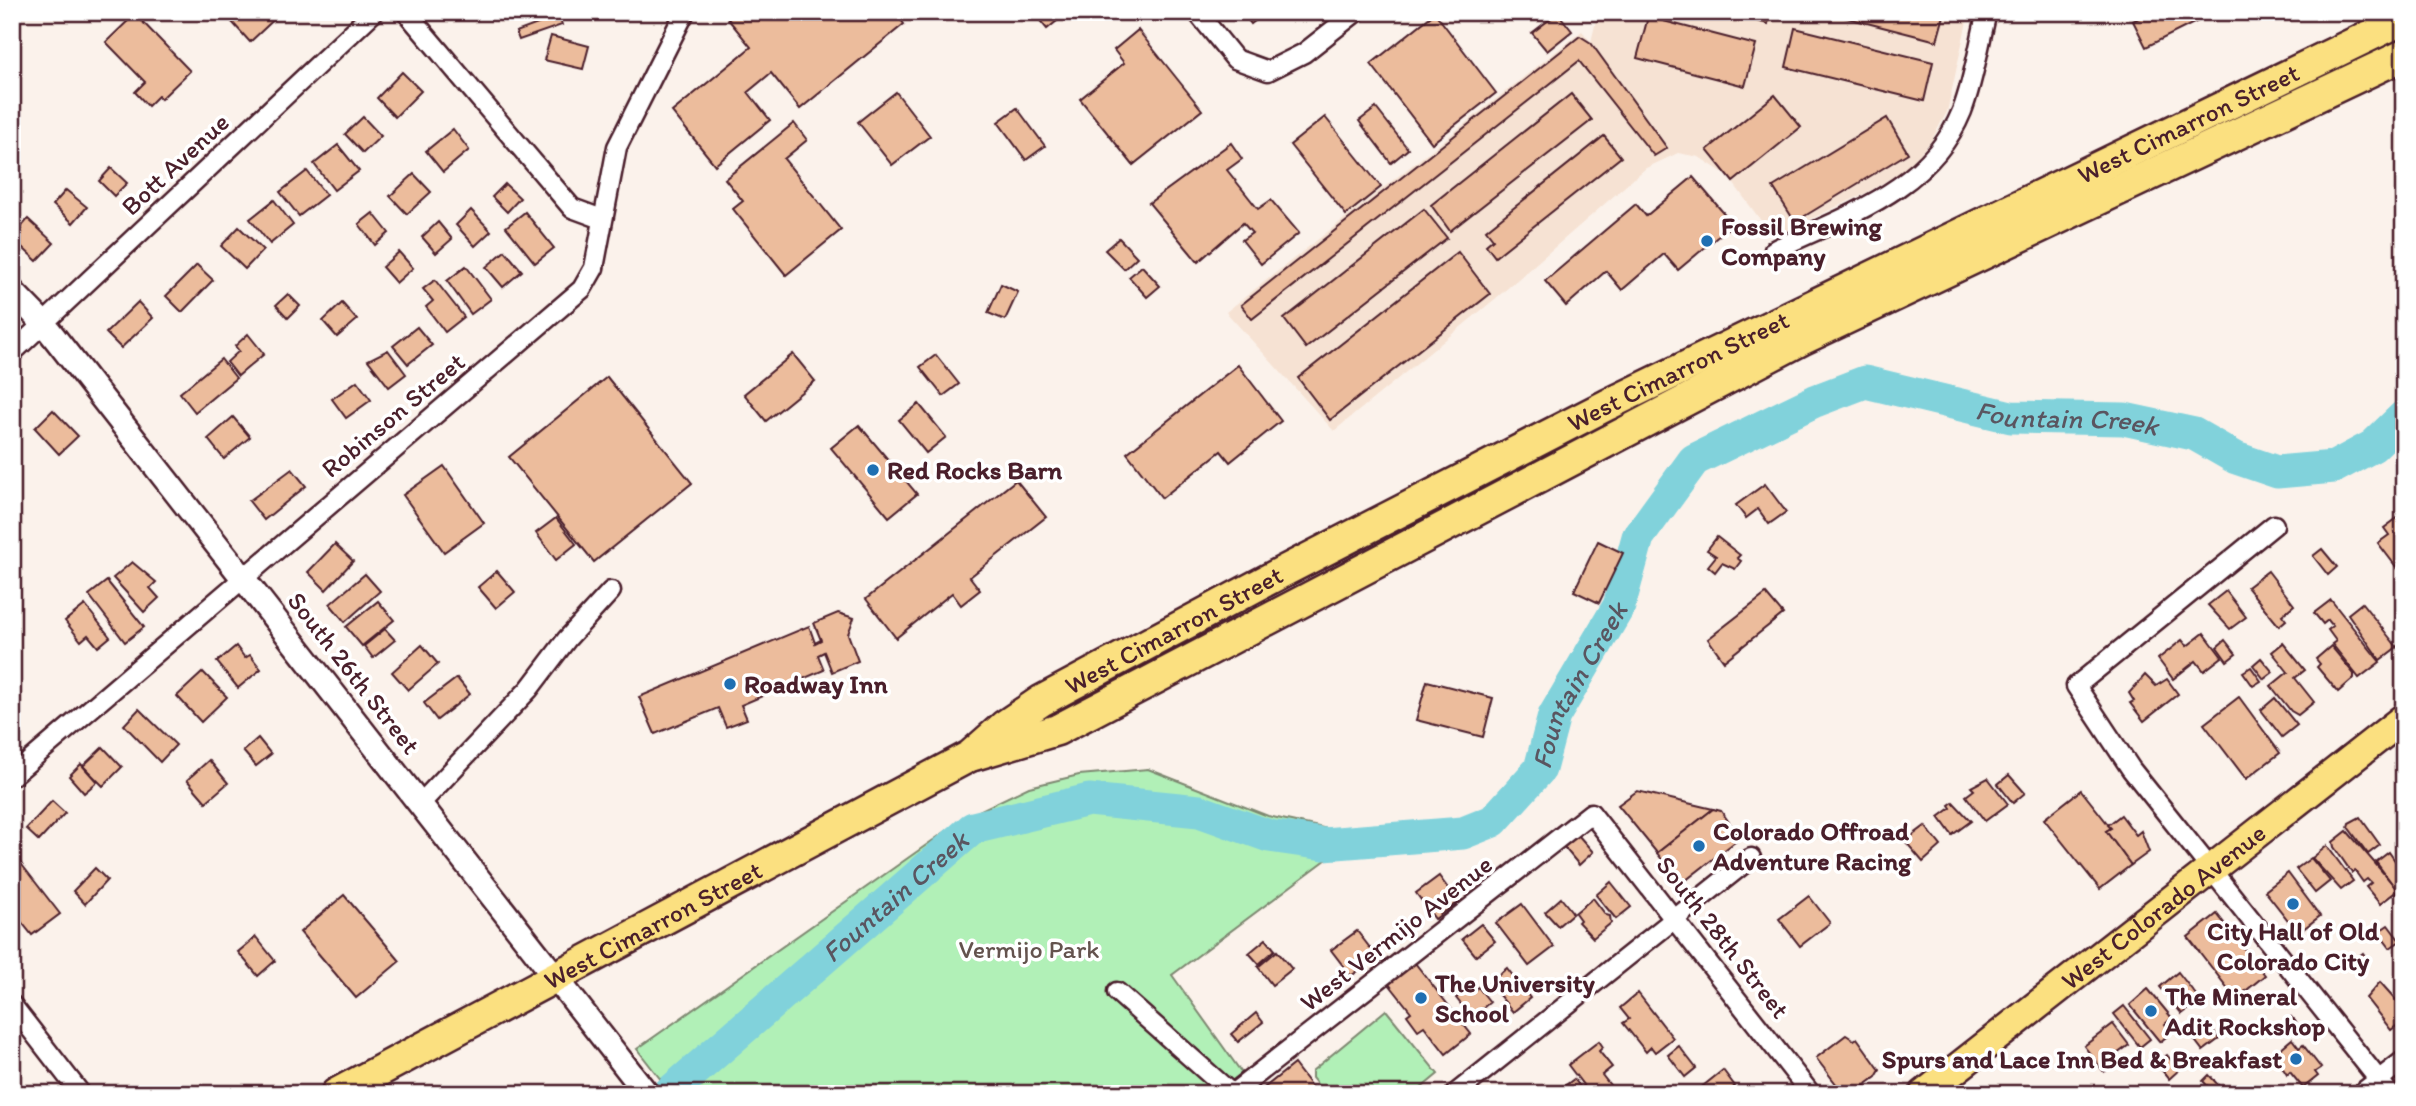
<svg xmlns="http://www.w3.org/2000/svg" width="2416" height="1106" font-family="Itim,sans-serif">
<rect width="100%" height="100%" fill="#fbf2eb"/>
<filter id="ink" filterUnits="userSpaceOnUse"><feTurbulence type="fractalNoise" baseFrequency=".0143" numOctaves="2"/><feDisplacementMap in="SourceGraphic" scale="14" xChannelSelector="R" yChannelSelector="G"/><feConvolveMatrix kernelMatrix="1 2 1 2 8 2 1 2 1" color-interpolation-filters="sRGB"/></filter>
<g filter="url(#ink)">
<polygon fill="#f6e2d3" points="1598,12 1969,12 1947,112 1931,141 1906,169 1868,192 1773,237 1728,176 1699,157 1678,153 1646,168 1495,299 1334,431 1226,312 1582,31 1591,42"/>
<g fill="#b1f0b7" stroke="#7e8871" stroke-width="2">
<polygon points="1148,769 1268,816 1328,829 1366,830 1172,975 1244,1076 1218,1094 672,1094 637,1049 966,817 1029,787 1079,775"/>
<polygon points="1386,1010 1438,1074 1414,1094 1325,1094 1312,1078 1312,1071"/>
</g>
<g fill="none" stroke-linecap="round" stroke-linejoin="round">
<path stroke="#81d2db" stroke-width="33" id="s1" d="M668,1094L973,828L1089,800L1199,811L1269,836L1324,844L1463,833L1493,821L1540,769L1554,716L1619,606L1638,537L1694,460L1815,401L1865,382L2011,417L2124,419L2194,434L2236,458L2277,472L2334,467L2373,446L2404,416"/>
</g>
<g fill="#ecbc9c" stroke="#4a1f2b" stroke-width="2">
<polygon points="223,12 282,12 250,42"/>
<polygon points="736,12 780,12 784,17 790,12 812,12 816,18 823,12 895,12 904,24 800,109 771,73 748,92 770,120 715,165 672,112 751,47 728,19"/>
<polygon points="1033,12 1068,12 1047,29"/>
<polygon points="1242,12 1266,12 1251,24"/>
<polygon points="1722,12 1770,12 1768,24"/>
<polygon points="1824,12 1945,12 1937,41"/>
<polygon points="2150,12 2204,12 2206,17 2146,47 2133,21"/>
<polygon points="1435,13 1496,93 1432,143 1371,64"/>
<polygon points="1558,13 1572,31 1547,51 1532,33"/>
<polygon points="135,14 190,71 161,99 158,96 148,106 135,92 145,82 106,42"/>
<polygon points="559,16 562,25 519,40 516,32"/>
<polygon points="1648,17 1756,45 1745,86 1637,58"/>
<polygon points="1795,28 1933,62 1924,101 1786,67"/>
<polygon points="1138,30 1202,110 1133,165 1080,99 1124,63 1114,50"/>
<polygon points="551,36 589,46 583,69 544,60"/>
<polygon points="1580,36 1591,43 1667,148 1654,156 1579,61 1252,319 1241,305"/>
<polygon points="402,72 421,91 395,117 377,98"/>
<polygon points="896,92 930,136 892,165 858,122"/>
<polygon points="1571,94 1592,120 1450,231 1431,205"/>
<polygon points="1775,95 1801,127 1733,182 1707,150"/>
<polygon points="1017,108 1045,146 1026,160 998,122"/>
<polygon points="1376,108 1408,149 1391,163 1359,121"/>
<polygon points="363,117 381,136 363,153 345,134"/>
<polygon points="1325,117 1381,187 1346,215 1290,145"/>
<polygon points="1887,118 1908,153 1795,222 1773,187"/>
<polygon points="794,123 807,140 784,159 841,230 786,275 733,209 743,201 725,179"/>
<polygon points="453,129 469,150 443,172 426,151"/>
<polygon points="1604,136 1621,157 1495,257 1486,245 1493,239 1486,230"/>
<polygon points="1231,143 1242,159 1227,170 1258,209 1271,200 1299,233 1261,264 1242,240 1252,233 1243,223 1198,262 1149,203"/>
<polygon points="338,145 359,171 334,190 314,164"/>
<polygon points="111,168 127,183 114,196 99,181"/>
<polygon points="307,171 326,195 299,216 280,192"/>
<polygon points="414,174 431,192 407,214 390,196"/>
<polygon points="1693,177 1733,224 1678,270 1664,254 1622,290 1606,271 1566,306 1545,281 1636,204 1646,216"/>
<polygon points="505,184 520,198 507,212 492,197"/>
<polygon points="66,190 87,207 73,223 53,205"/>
<polygon points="274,200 293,225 270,244 250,219"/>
<polygon points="1424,209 1447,238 1306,348 1284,319"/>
<polygon points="471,210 491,231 475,246 456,225"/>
<polygon points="525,212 554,248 535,263 506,227"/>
<polygon points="373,213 389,233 375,245 359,224"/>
<polygon points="28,219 54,243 37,261 12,238"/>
<polygon points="438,222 452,239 436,253 422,237"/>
<polygon points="239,227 263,250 245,269 221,246"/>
<polygon points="1119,238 1137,257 1124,269 1105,250"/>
<polygon points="505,251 522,271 503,287 486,267"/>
<polygon points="399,252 413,268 396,283 382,267"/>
<polygon points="1458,252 1490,294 1330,420 1298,378"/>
<polygon points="197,265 213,280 182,312 166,296"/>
<polygon points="466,266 491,299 471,314 447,281"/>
<polygon points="1142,266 1160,286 1147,297 1129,277"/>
<polygon points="435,280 464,317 445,332 426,307 433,301 423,289"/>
<polygon points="1001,284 1018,292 1005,320 988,313"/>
<polygon points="288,294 300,306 288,318 276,305"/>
<polygon points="138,302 153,318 121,348 106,333"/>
<polygon points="342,303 357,320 337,337 323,321"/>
<polygon points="417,327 432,345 408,364 393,346"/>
<polygon points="248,334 264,354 238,376 227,362 239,351 235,346"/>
<polygon points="388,350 406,374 389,387 368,360"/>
<polygon points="793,354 815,381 766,421 744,394"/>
<polygon points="936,355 959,384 943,396 920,367"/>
<polygon points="221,359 236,378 195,412 180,393"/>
<polygon points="1238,365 1281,421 1230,462 1221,451 1162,498 1127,453"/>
<polygon points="607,377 692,483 594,562 509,457"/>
<polygon points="357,381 371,400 346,418 332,399"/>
<polygon points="919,404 946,437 926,453 899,420"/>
<polygon points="53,410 78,436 59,454 35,428"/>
<polygon points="233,417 250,437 224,459 208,439"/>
<polygon points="859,425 917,494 889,517 831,448"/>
<polygon points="444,466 484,523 444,552 403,495"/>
<polygon points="292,469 306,486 264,520 249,501"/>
<polygon points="1016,480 1046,517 970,577 980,590 961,605 952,593 896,638 866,599"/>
<polygon points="1765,484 1786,512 1769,524 1758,509 1746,518 1736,505"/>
<polygon points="2404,513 2404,577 2378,543 2389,535 2384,528"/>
<polygon points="556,518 576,544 556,560 536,533"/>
<polygon points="1717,537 1740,555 1737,558 1741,561 1735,569 1722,563 1715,572 1708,566 1716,556 1707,550"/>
<polygon points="1598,541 1623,553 1599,603 1574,591"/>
<polygon points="335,544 353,561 326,590 308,572"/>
<polygon points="2322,549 2337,567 2328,575 2313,556"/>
<polygon points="132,562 156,582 150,588 159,598 144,612 113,578"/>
<polygon points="497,571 515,592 496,608 478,587"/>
<polygon points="2268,571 2294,605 2282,615 2286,620 2279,626 2247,587"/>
<polygon points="365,574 380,591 345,622 330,604"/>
<polygon points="107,581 144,627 125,642 89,595"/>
<polygon points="2226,591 2246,617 2230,629 2208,605"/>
<polygon points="1766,594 1783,614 1724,661 1708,639"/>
<polygon points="2331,600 2380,662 2359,678 2332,644 2336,641 2328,630 2333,626 2328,620 2323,624 2314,613"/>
<polygon points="378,601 394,620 362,646 346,627"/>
<polygon points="2362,603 2397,647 2380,660 2348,614"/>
<polygon points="85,605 110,637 98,647 88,635 81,641 65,621"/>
<polygon points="838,613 854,618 848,634 858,661 832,672 824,652 818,655 824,670 741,705 747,719 726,727 718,708 655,734 639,697 809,626 815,643 821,640 814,623"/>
<polygon points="385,629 395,640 373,658 364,646"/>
<polygon points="2204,633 2222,657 2204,671 2196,661 2173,679 2158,659 2182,640 2187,646"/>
<polygon points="2225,640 2236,654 2227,661 2217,647"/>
<polygon points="2283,643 2305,670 2295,678 2314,702 2298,715 2291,711 2271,686 2288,672 2272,652"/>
<polygon points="422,645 438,664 408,690 392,672"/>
<polygon points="236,646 245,658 250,655 261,669 238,688 217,662"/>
<polygon points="2331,646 2354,674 2354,678 2338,692 2317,667 2320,664 2316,659"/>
<polygon points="2261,658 2273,672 2264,679 2253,665"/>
<polygon points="2251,667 2261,681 2253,686 2243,672"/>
<polygon points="203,672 227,697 201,722 177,696"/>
<polygon points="2145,675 2156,686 2167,679 2178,694 2144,721 2130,703 2134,701 2129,693"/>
<polygon points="457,678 470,694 437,720 424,703"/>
<polygon points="1427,681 1493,698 1483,737 1416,720"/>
<polygon points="2239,697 2280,753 2246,779 2204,724"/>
<polygon points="2275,698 2297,725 2282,737 2261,710"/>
<polygon points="139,709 176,745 160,762 124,725"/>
<polygon points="258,738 271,754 256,766 243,751"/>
<polygon points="103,747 122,767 103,786 83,766"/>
<polygon points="209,760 228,783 206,802 187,780"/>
<polygon points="81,764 97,782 84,793 69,776"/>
<polygon points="2009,775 2025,793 2013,803 1998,784"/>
<polygon points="1988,778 2008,804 1985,821 1966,796 1974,790 1971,787"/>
<polygon points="2081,790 2111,828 2106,831 2131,865 2100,889 2044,819"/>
<polygon points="1637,791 1713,809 1657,853 1618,805"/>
<polygon points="52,801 65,813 39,841 26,829"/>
<polygon points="1953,802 1971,821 1952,835 1939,817 1951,808 1949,805"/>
<polygon points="1713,809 1721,811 1740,838 1681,884 1657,853"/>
<polygon points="2121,815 2136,835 2141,831 2149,852 2131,865 2106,831 2111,828 2108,825"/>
<polygon points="2360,817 2380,845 2368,854 2348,827 2349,823"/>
<polygon points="1925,826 1941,846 1923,862 1905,841"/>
<polygon points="2347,831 2398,890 2380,904 2366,887 2371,883 2367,879 2363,882 2355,871 2352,873 2334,847 2333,842"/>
<polygon points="1578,835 1593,852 1579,865 1564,847"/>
<polygon points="2327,846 2353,881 2341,890 2312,858"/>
<polygon points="12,852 60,914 32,935 12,910"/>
<polygon points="2389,852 2396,862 2404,856 2403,898 2376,862"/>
<polygon points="2311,858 2330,881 2315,893 2296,869"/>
<polygon points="95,868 107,880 85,904 73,891"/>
<polygon points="2288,873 2320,916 2298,933 2265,891"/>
<polygon points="1439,876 1458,902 1435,919 1416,893"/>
<polygon points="1611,882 1631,907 1616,919 1596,895"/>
<polygon points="344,895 400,961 356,998 300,932"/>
<polygon points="1809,896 1830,923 1800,946 1779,919"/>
<polygon points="1561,898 1573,913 1558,926 1545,912"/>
<polygon points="1593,898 1606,915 1610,916 1611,923 1593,938 1578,922 1580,920 1575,913"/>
<polygon points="1522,904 1554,947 1529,966 1496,923"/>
<polygon points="2217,914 2265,975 2236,999 2188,937"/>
<polygon points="1481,924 1495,941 1476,956 1462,939"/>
<polygon points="2388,925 2400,941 2390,948 2378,932"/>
<polygon points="1357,931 1377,957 1351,976 1331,950"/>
<polygon points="256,937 275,961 258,976 238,952"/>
<polygon points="1266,939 1275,950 1259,964 1249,953"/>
<polygon points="1277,951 1292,969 1272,985 1258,967"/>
<polygon points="2363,953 2369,961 2356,972 2350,964"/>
<polygon points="1415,963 1471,1034 1446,1054 1424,1026 1418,1030 1407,1015 1411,1012 1389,984"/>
<polygon points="1507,968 1530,998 1513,1012 1489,983"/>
<polygon points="2178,972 2200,1000 2182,1014 2160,987"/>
<polygon points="2380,982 2404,1009 2404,1020 2391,1030 2366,998"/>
<polygon points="1478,987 1490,1002 1479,1011 1481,1013 1471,1017 1456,998 1467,990 1470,994"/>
<polygon points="2148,989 2172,1018 2165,1024 2172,1032 2160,1042 2130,1005"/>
<polygon points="1638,993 1673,1038 1655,1052 1651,1047 1646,1052 1623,1023 1629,1019 1620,1008"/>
<polygon points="2124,1006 2150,1039 2140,1047 2114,1014"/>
<polygon points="1256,1013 1263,1022 1238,1042 1231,1034"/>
<polygon points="2291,1017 2299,1026 2291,1033 2283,1024"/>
<polygon points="2206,1022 2219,1039 2203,1051 2190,1034"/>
<polygon points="2113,1024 2129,1045 2117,1054 2121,1060 2104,1072 2084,1046"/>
<polygon points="1846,1035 1854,1040 1857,1038 1880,1070 1876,1077 1853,1094 1844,1094 1816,1058"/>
<polygon points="2292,1039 2299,1048 2303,1045 2321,1068 2315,1072 2318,1076 2303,1088 2290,1072 2287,1075 2274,1054"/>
<polygon points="1599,1041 1603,1047 1599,1051 1612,1067 1602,1075 1617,1094 1590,1094 1568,1065"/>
<polygon points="1679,1046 1696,1068 1685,1077 1668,1055"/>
<polygon points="2167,1055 2179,1070 2169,1079 2156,1063"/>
<polygon points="1294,1064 1317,1094 1269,1094 1264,1088"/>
<polygon points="1723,1070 1735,1086 1726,1094 1693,1094"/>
<polygon points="2209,1075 2220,1087 2213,1092 2203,1081"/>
<polygon points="1574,1079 1586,1094 1554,1094"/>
</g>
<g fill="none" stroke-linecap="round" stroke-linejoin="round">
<defs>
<g id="minor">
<polyline points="406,12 572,208 602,219"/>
<polyline points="1197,12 1235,59 1268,71 1304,53 1356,12"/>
<path d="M1774,250C1845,216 1930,190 1962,111C1974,80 1979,44 1987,12"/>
<polyline points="12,353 374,12"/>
<polyline points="2274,525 2076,686 2131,769 2390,1094"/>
<polyline points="12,776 582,289 594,268 617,147 685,12"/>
<polyline points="421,803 529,689 567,639 611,591"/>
<polyline points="1117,992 1232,1094"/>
<polyline points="12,1005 81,1094"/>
<polyline points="1232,1094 1591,813 1811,1094"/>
<polyline points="1455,1094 1751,858"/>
<polyline points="2360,1094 2404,1060"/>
</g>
<polyline id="tertiary" points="12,291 44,324 647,1094"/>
<g id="primary">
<path id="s2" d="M1924,1094L2404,718"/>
</g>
<g id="trunk">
<polyline points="974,755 1057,730 1801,340 2404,55"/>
<path id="s3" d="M336,1094L970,756L1004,726L1041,701L1286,570L1607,405L2404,19"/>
</g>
</defs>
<use href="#minor" stroke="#4a1f2b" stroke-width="23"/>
<use href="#tertiary" stroke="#4a1f2b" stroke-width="28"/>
<use href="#primary" stroke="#4a1f2b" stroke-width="33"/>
<use href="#trunk" stroke="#4a1f2b" stroke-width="35"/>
<use href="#minor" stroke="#fff" stroke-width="18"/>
<use href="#tertiary" stroke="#fff" stroke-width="23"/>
<use href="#primary" stroke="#fbe080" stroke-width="28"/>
<use href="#trunk" stroke="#fbe080" stroke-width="30"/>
</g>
</g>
<g fill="#1f6fb2" stroke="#fff" stroke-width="2.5">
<circle cx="1707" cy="241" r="7"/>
<circle cx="873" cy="470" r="7"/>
<circle cx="730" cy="684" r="7"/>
<circle cx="1699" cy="846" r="7"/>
<circle cx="2293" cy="904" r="7"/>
<circle cx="1421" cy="998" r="7"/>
<circle cx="2151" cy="1011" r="7"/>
<circle cx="2296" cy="1059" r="7"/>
</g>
<g text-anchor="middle" stroke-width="7" stroke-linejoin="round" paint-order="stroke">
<g font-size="26" fill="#4a1f2b" stroke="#fff">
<text dy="9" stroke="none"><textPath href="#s3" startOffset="2093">West Cimarron Street</textPath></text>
<text transform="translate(175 164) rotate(-43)" y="9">Bott Avenue</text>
<text dy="9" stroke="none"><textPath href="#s3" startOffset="1526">West Cimarron Street</textPath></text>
<text transform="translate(393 415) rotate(-40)" y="9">Robinson Street</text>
<text dy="9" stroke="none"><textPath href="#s3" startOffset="959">West Cimarron Street</textPath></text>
<text transform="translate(354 673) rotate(52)" y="9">South 26th Street</text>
<text dy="9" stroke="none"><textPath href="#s2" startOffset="304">West Colorado Avenue</textPath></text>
<text dy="9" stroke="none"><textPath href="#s3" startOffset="359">West Cimarron Street</textPath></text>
<text transform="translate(1396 933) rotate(-38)" y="9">West Vermijo Avenue</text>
<text transform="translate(1723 937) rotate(52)" y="9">South 28th Street</text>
</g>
<g font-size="26" font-weight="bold" fill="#4a1f2b" stroke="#fff" text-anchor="start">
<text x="1721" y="235">Fossil Brewing<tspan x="1721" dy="30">Company</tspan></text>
<text x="887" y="479">Red Rocks Barn</text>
<text x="744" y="693">Roadway Inn</text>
<text x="1713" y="840">Colorado Offroad<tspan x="1713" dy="30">Adventure Racing</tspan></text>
<text x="2293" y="940" text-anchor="middle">City Hall of Old<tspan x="2293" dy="30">Colorado City</tspan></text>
<text x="1435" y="992">The University<tspan x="1435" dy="30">School</tspan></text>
<text x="2165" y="1005">The Mineral<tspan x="2165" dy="30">Adit Rockshop</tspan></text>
<text x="2282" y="1068" text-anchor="end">Spurs and Lace Inn Bed &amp; Breakfast</text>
</g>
<g font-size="26" fill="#64534e" stroke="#fff">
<text x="1029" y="958">Vermijo Park</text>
</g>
<g font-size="28" font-style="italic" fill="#5a5560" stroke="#fff">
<text dy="10" stroke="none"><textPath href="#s1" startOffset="1750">Fountain Creek</textPath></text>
<text dy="10" stroke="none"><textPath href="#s1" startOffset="1099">Fountain Creek</textPath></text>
<text dy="10" stroke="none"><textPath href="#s1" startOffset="301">Fountain Creek</textPath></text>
</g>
</g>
<rect width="2416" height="1106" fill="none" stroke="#fff" stroke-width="42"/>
<rect x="21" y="21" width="2374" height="1064" fill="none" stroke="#4a1f2b" stroke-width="2.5" filter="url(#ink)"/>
</svg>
